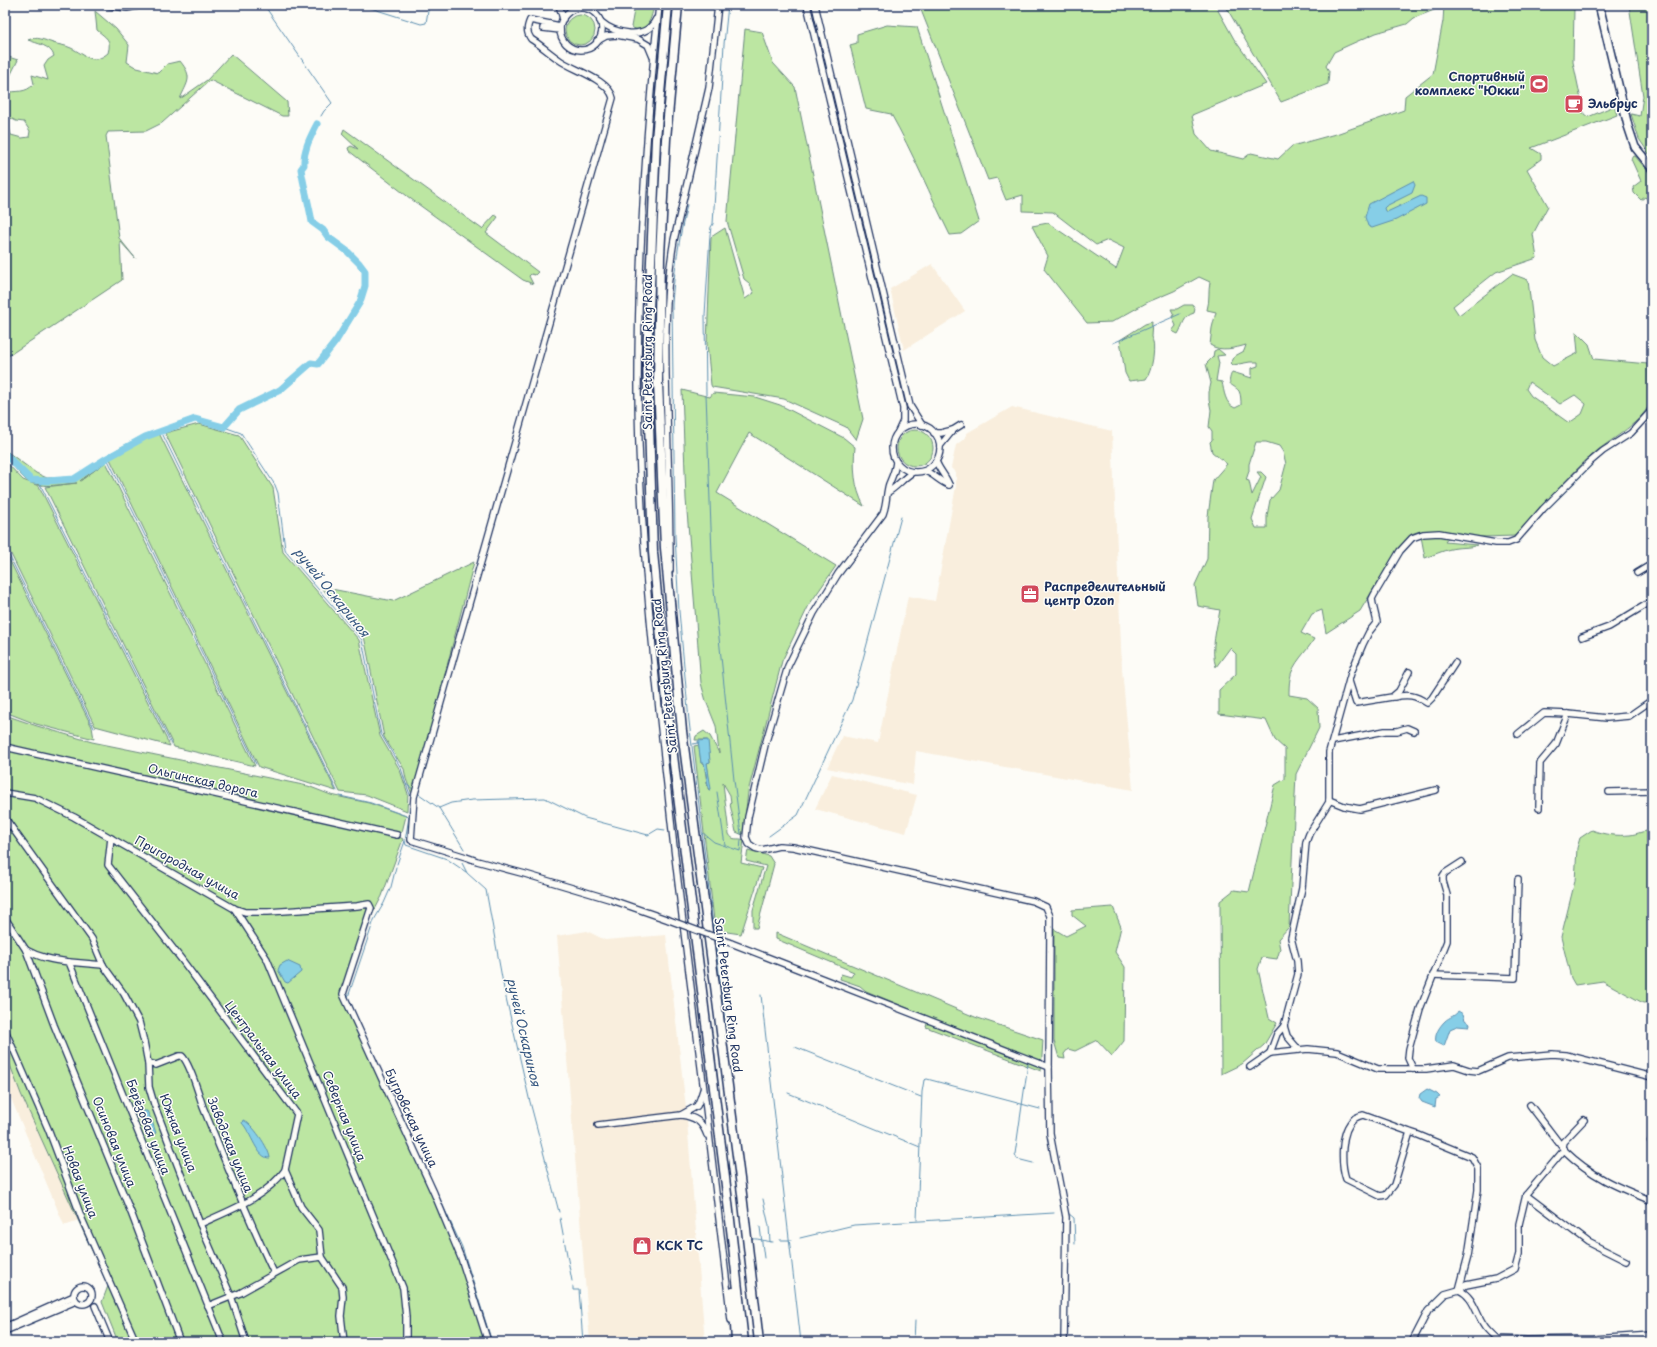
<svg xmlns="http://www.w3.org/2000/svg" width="1657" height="1347" font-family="'Playpen Sans',sans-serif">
<rect width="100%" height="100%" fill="#fdfcf7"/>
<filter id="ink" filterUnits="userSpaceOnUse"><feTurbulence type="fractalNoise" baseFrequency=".025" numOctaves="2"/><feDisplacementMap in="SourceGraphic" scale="8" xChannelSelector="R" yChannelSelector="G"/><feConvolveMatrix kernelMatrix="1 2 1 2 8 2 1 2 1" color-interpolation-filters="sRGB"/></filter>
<g filter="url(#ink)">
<g fill="#f9eedd">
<polygon points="932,264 965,311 904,350 890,289"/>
<polygon points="1012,407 1112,431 1122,669 1133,790 916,751 913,785 827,768 842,736 878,743 908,596 935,601 956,486 956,473 951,468 956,445 964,439 967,433"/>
<polygon points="832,774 917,795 906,833 815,809"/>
<polygon points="587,931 605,940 666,935 686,1108 705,1342 590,1342 557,936"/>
<polygon points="5,1052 21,1094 79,1220 64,1225 5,1084"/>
</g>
<g fill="#bce6a2" stroke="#6c8a80" fill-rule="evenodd">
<path d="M635,5H654C652,17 647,36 631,27Z"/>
<path d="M919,5H1215L1234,39L1266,84L1192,115L1196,134L1211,151L1243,159L1251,153L1278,159L1292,146L1339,133L1404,110L1405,96L1433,74L1443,21L1444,6L1414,18L1407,24L1376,33L1349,45L1334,52L1326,66L1329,71L1328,84L1281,102L1225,5H1559L1574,8L1573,62L1584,114L1588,117L1614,106L1617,115L1531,148L1541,154V159L1527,169L1548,206L1533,234L1537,258L1496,272L1453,306L1459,315L1512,274L1528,280L1535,340L1542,357L1553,366L1578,353L1576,331L1589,344L1594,359L1648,364C1648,373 1651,396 1649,404C1644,420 1611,440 1598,450C1567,475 1543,509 1516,536L1448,538L1445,542L1477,545C1470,548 1465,547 1457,548C1446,549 1436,554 1425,558L1420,531L1411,534L1388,565L1360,611L1326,633L1322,610L1312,614L1301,633L1314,639C1307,652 1292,663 1290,679C1289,684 1289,690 1289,695L1307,698L1318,708L1319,728L1296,774L1289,927L1278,939L1280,949L1277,959L1262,957L1258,969L1269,1018L1277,1023L1264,1045L1242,1064L1221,1074L1220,901L1234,890L1249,892L1275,785L1285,779V749L1275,740L1266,720L1219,714V690L1236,674V654L1230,648L1216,667C1210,650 1217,627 1220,610L1198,606L1195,585L1207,559L1208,516L1213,480L1227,464L1212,452L1210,442L1212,440V431L1209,427L1211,410L1209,400V392L1211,383L1206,364L1213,357L1214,351L1218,349L1225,355L1217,356L1219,363L1216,381L1222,382C1224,391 1225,404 1235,408L1241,405C1241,401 1241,395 1239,391C1232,383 1226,387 1232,372L1252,378V368L1258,366V362H1250L1233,365L1231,363L1235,356L1244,351L1246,345C1236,348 1220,352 1210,345L1212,328L1216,312L1207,310C1210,300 1208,292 1210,282L1199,277L1174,291L1148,302L1112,322L1087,323L1044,269L1048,256L1032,226L1048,223L1116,269L1124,248L1108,240L1096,245L1053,212L1023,211V195L1006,200L997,178L988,180ZM1529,382L1560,404L1575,395L1586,404L1582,414L1569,423L1531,396L1526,389ZM1256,442H1266L1279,446L1283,452L1286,464L1279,490L1270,500L1267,516V528H1256L1252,519L1266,477L1261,472H1257L1261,477L1252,495L1249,481L1246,480L1249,471V464Z"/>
<polygon points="1629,5 1652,5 1652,158 1639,139 1631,114 1640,116 1643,96"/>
<path d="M95,11L116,29L129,45L127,62L137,68L158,73L167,64L180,61C194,78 187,82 180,99L207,80L231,54L287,102L288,116H282L210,80L162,123L146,131L108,132L106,136L119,238L136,259L120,241L122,280L5,358V122L8,123L11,135L22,138L29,137L30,131L24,122L16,121L5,115V93C17,90 25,94 34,84L32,75L48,80L44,66L48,60L54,56C50,45 38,44 28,40C37,36 44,40 53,43C59,45 65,45 71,48C86,55 92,66 108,53C112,39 106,38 97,30Z"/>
<circle cx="580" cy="30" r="15"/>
<path d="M887,25L917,27L979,221L961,234L950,235C930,195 913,153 891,114L866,109L850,45L857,43V34Z"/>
<polygon points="745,29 762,32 773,63 795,87 863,419 856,440 846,427 784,399 712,387 711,385 707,344 711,237 725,228 745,299 754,293 749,283 744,279 727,221"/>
<polygon points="5,56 18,60 10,76 5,75"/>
<polygon points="344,129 482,229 495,215 498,217 486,233 538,272 535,275 531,274 529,276 533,284 523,280 411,199 349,151 348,148 351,146 358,149 342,134"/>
<polygon points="1633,156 1635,156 1652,176 1652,204 1645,197 1641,200 1634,193 1633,187 1641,181 1631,159"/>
<path d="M1184,305H1193L1195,309L1194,313C1183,316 1183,326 1178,334L1172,331L1176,326L1172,316L1174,315L1171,309H1177Z"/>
<path d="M1152,322L1151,337C1157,345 1152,371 1146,379L1129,381L1125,373L1120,340L1145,324Z"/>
<path d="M682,390L710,397L713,393L755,397L780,405L844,438L855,447C853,468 854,487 864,506L749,433L717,493L836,566L809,605L782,661L748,792L743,835L736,832L730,804L731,803L730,795L723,783L729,834C733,842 738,837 744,840L741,863L762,868L741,934L727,932L715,929L694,746L699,745L701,763H704L708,789L710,790L707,762H710L707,740H695L696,736L704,731L710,736L719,753L716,726L706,701L701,683L686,499Z"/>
<polygon points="199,424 239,435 273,488 283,552 359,640 380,736 400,770 408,794 407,811 367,795 340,792 165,433"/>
<path d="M172,427L159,433L336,791L259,767L110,459L111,458L80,481L106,462L255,766L174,747L45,487L77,483C60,484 40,490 25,479C18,473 13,464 5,459V450L36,473L47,478L73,477L121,447L144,436Z"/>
<circle cx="915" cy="448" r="18"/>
<polygon points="5,461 23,480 39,486 170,746 95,726 5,542"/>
<polygon points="5,551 92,727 94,739 36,724 5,712"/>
<polygon points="474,562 413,797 406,779 404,769 384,737 364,636 321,587 393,601"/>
<polygon points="5,715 37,726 92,742 308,786 331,795 369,803 406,816 402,832 397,834 397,836 403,839 382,896 370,919 344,994 461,1249 490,1342 118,1342 102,1302 108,1286 21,1094 5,1052"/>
<path d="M1592,830C1604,835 1618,836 1630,835C1638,834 1644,830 1652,831V1002L1643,1003L1603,981L1575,985L1571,978L1561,937L1575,881L1577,848L1580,838Z"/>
<polygon points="748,850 769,856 774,864 757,928 753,928 753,910 766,866 746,861"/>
<polygon points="1113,907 1121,927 1115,952 1125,967 1124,1041 1112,1056 1097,1040 1075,1051 1068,1049 1064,1054 1065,1059 1059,1058 1054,1041 1054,929 1066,936 1086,926 1072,915 1072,910"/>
<polygon points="776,933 975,1017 1043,1040 1041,1071 926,1027 929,1017 866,991 860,986 840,979 841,974 851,977 854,972 776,939"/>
</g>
<g fill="#86cee7" stroke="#5b8eb0">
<polygon points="1413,181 1415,185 1412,193 1386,206 1384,208 1385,211 1387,212 1421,196 1426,198 1426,204 1396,220 1372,228 1368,226 1365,217 1369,204"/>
<polygon points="708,740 710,762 707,763 711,789 709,790 704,763 701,763 698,741"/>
<polygon points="287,961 300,967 301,972 288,983 285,982 278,970 280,965"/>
<path d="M1458,1011L1463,1014L1465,1020L1470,1024L1469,1027L1457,1026L1450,1029L1444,1046L1436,1042C1434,1034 1440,1026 1445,1021C1449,1017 1456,1016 1458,1011Z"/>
<polygon points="1427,1089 1437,1094 1440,1097 1436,1099 1435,1107 1422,1102 1419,1098 1420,1094"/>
<path d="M142,1111H147L152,1121L156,1133L149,1135C145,1128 138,1119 142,1111Z"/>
<path d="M243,1120C252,1123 269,1148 270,1158C257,1159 251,1132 242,1123Z"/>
</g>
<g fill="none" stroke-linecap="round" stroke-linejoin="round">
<g stroke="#5b8eb0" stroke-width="1">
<polyline points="264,5 332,103 324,111 321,116"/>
<polyline points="361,5 421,24 426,23 429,5"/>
<polyline points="728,5 724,44 713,224 711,227 710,235 705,315 706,394 713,581 734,780 741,834"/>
<path d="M687,205C679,238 674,271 672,305L675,536L679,611L689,721L714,933"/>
<polyline points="1113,343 1180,314"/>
<polyline points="224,427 241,433 275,485 278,493 285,549 287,553 362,640 381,734 401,768 406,784"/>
<polyline points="161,431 337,791"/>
<polyline points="107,458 256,764"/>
<polyline points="38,480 171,744"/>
<polyline points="5,547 94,728"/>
<polyline points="693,744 699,743"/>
<polyline points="717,792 725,845"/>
<polyline points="419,794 439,808 464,849"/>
<polyline points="340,796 371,803 409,817 405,841"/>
<polyline points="439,808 451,803 472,800 545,798 585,818 648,835 658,829 665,830"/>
<polyline points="409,812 411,797 406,784 413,789"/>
<polyline points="703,833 714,842 740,851 741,840"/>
<polyline points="769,836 798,815 852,700 901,517"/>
<polyline points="462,863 467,873 486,890 504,989 529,1098 559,1212"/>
<polyline points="397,864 405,841 406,845 447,859 466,872"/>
<polyline points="715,940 726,1029"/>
<polyline points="761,995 801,1342"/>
<polyline points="795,1047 921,1097"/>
<polyline points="1028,1064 1015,1154 1017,1159 1033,1163"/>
<polyline points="380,1068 348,997 374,920 384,903 391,887 396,867"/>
<polyline points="788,1093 920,1147"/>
<polyline points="438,1195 462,1247 492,1342"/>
<polyline points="763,1199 769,1226 770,1242"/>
<polyline points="1068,1213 1074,1218 1075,1244"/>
<polyline points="560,1218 572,1281"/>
<polyline points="917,1220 922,1092 924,1080 927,1079 1040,1109"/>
<polyline points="760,1227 764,1258"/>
<polyline points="800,1238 854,1225 1054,1213"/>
<path d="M752,1239C760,1238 765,1242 773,1242"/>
<polyline points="780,1240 791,1240"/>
<polyline points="573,1287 573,1290 579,1290 583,1342"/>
<polyline points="914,1342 915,1321"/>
</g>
<path stroke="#86cee7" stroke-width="7" d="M5,454L31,480L47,481L74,479L107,458L145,437L195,419L224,427L239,410L280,390L311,363L318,364L336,341L360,302L365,286V271L359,263L347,251L328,237L323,230L312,222C309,204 304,188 301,169L304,165C303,150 311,136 317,124"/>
<defs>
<g id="minor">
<polyline points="106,5 127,8 138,6"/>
<polyline points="559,5 563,19"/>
<polyline points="569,5 578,8"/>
<path d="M659,5C646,130 638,257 638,383C638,520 653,656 668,793C678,890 691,986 703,1083C713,1162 721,1241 731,1320"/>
<polyline points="807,5 903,408 903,421 898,432"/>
<polyline points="815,5 910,406 922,425"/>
<circle cx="581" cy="29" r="21"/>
<path d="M600,21C615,34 646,41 656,19"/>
<path d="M560,26L530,20C527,27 526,32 531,39C541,45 550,54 561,61C574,70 609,80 613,98L414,797L411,840L466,857L477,861L525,874L609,899L669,920"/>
<polyline points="543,28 560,30"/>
<polyline points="597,41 606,36 617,35 638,39 648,45 653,57"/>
<circle cx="916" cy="448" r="24"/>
<polyline points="934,433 941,433 953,430"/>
<polyline points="940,446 953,430 961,425"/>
<path d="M936,461C939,470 946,476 949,485"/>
<path d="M896,462C895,471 892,477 889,484C886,493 887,504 883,514L838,574L814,613L788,666L765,745L748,817L746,837L749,844L755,848L762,850L779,846L793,847L1033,901L1046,907L1050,916V928L1049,1067L1050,1134L1066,1217L1064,1342"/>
<path d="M925,471C934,474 940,482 949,485"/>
<path d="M888,492C896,488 903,478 913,472"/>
<path d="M670,570C670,517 668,465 667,412C665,355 664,297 674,240L709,88L718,5"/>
<polyline points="1637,573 1652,564"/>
<polyline points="1582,637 1609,627 1652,601"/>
<polyline points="1349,681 1356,703 1392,697 1399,691 1409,672"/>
<path d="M1394,697C1408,694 1415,695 1427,703L1432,698L1455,663"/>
<polyline points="1518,734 1544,713 1568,714 1607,718 1629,716 1652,700"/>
<polyline points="1333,741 1385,731 1397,731 1407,728 1414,731"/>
<polyline points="5,747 397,835"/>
<polyline points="1609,792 1652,791"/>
<polyline points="5,793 35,798 74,817 233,908 245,912 268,912 357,906 369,904 371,908 343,994 434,1193 461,1258 488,1342"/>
<polyline points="1329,800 1344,806 1360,809 1436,790"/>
<polyline points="1539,808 1540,763 1556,744 1568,714"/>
<polyline points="5,818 92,939 103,965 124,994 139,1022 144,1042 148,1063 149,1087 154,1104 200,1224 231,1296 246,1342"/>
<polyline points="111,838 108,865 182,960 297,1114 285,1170 301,1207 319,1230 322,1257 342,1287 343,1297 341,1316 344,1342"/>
<polyline points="234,908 267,959 403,1288 406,1317 406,1342"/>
<polyline points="5,918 26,950 54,1025 132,1215 180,1342"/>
<polyline points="731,943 1049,1067"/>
<path d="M26,950C40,958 54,960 69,962L223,1342"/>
<polyline points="69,962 103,965"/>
<polyline points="1433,975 1515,978 1518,879"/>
<polyline points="5,1030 49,1131 82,1219 136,1342"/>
<polyline points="1299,1050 1287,1036 1284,1026 1298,974 1297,961 1291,938 1302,888 1306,842 1309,834 1329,802 1329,752 1351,673 1363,644 1369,632 1377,622 1373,605 1372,599 1374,595 1400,551 1412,538 1423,534 1439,533 1496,543 1508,543 1516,540 1543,509 1590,462 1603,451 1631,433 1652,410"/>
<polyline points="1270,1053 1277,1034 1284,1026"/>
<path d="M148,1063L156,1065L179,1056H182C190,1063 199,1095 203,1107C226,1163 248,1219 274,1273"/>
<polyline points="1250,1067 1270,1053 1308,1049 1337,1052 1378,1069 1426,1069 1454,1065 1469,1070 1478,1071 1508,1058 1552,1054 1566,1055 1652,1077"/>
<polyline points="1413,1069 1408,1058 1409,1049 1420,1009 1447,941 1447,895 1443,881 1443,876 1445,873 1462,862"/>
<polyline points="1530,1105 1562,1147"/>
<path d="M681,1115C695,1117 702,1121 707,1135"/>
<polyline points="598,1125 681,1115 697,1106 700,1099 703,1090"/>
<path d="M1410,1132L1394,1185L1386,1195L1380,1196L1346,1179C1341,1164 1340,1131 1354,1119C1356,1117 1360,1116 1363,1115L1410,1132L1416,1134L1472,1157L1478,1168V1190L1468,1256L1459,1290"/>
<polyline points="1651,1141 1652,1142"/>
<path d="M1564,1150C1592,1177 1617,1187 1652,1201"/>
<polyline points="1526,1195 1588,1242 1626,1261"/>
<path d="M200,1224C231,1210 265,1198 285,1170"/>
<circle cx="83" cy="1295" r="9"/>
<path d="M1459,1290C1474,1297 1475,1312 1484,1325C1487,1330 1492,1334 1497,1339L1527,1340L1594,1339L1652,1335"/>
<polyline points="95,1306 110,1342"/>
<polyline points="208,1306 240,1293 299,1260 322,1257"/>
<polyline points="5,1327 74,1296"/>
<polyline points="5,1331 76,1301"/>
<polyline points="1412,1342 1428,1311 1445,1294 1459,1290 1466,1285 1496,1279 1515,1269 1519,1254 1519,1224 1526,1195 1564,1150 1562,1147 1563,1142 1584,1120"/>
</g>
<polyline id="major" points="1599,5 1628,126 1635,147 1652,168"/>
<g id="highway">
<polyline points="668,5 656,139 647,359 653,552 669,723 727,1194 744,1342"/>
<polyline points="678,5 666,139 660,256 658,382 665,548 682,731 742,1194 759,1342"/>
<polyline points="733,1292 736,1342"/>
</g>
</defs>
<use href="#minor" stroke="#1b2f5e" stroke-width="8"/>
<use href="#major" stroke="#1b2f5e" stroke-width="10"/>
<use href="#highway" stroke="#1b2f5e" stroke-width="11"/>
<use href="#minor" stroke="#fdfcf7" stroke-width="5.5"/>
<use href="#major" stroke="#fdfcf7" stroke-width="7"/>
<use href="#highway" stroke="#fdfcf7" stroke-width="8"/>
<defs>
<polyline id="minor-bridge" points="669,920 731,943"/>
</defs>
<use href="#minor-bridge" stroke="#1b2f5e" stroke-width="8" stroke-linecap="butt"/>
<use href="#minor-bridge" stroke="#fdfcf7" stroke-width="5.5"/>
</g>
</g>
<defs>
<symbol id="stadium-square" viewBox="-11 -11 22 22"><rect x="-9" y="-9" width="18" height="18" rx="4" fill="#d1495b" stroke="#fdfcf7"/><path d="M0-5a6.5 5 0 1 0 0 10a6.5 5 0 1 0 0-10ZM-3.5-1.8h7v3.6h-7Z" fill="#fff"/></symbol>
<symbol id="cafe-square" viewBox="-11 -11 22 22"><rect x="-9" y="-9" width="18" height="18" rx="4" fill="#d1495b" stroke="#fdfcf7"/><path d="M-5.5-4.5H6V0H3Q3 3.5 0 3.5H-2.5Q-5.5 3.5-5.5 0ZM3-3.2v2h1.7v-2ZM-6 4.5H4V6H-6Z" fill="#fff"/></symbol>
<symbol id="office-square" viewBox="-11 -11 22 22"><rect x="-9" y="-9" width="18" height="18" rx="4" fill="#d1495b" stroke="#fdfcf7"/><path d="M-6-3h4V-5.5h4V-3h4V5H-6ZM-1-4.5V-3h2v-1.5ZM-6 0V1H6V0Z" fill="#fff"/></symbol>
<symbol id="shop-square" viewBox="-11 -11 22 22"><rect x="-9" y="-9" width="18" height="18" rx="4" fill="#d1495b" stroke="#fdfcf7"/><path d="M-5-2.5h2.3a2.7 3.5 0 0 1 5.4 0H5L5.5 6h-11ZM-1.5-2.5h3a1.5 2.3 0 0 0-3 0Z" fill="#fff"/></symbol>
</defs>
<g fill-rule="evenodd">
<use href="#stadium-square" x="1528" y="73" width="22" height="22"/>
<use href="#cafe-square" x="1563" y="93" width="22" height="22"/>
<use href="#office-square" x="1019" y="583" width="22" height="22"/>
<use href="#shop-square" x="631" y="1235" width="22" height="22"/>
</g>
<g text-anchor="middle" stroke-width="3" stroke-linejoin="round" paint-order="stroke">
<g font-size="12" font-weight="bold" fill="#1b2f5e" stroke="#fdfcf7" text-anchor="start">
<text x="1525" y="81" text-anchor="end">Спортивный<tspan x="1525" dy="14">комплекс "Юкки"</tspan></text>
<text x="1588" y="108">Эльбрус</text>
<text x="1044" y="591">Распределительный<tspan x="1044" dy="14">центр Ozon</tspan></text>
<text x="656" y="1250">КСК ТС</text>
</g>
<g font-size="12" fill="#1b2f5e" stroke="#fdfcf7">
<text transform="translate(648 352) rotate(-90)" y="4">Saint Petersburg Ring Road</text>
<text transform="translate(665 676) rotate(-96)" y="4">Saint Petersburg Ring Road</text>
<text transform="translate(203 781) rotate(13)" y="4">Ольгинская дорога</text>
<text transform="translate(187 868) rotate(29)" y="4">Пригородная улица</text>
<text transform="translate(728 995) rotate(83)" y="4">Saint Petersburg Ring Road</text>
<text transform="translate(263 1050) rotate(53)" y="4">Центральная улица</text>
<text transform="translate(344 1116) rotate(68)" y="4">Северная улица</text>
<text transform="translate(411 1118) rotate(65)" y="4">Бугровская улица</text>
<text transform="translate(148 1127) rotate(69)" y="4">Берёзовая улица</text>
<text transform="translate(178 1133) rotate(69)" y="4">Южная улица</text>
<text transform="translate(114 1142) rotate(68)" y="4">Осиновая улица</text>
<text transform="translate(230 1145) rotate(68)" y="4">Заводская улица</text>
<text transform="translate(80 1182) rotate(69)" y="4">Новая улица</text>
</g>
<g font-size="13" font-style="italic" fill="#365780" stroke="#fdfcf7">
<text transform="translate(332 592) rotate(51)" y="5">ручей Оскариноя</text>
<text transform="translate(524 1032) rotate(77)" y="5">ручей Оскариноя</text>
</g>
</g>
<rect width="1657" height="1347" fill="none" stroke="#fdfcf7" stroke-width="20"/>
<rect x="10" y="10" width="1637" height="1327" fill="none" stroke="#1b2f5e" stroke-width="1.5" filter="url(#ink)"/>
</svg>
